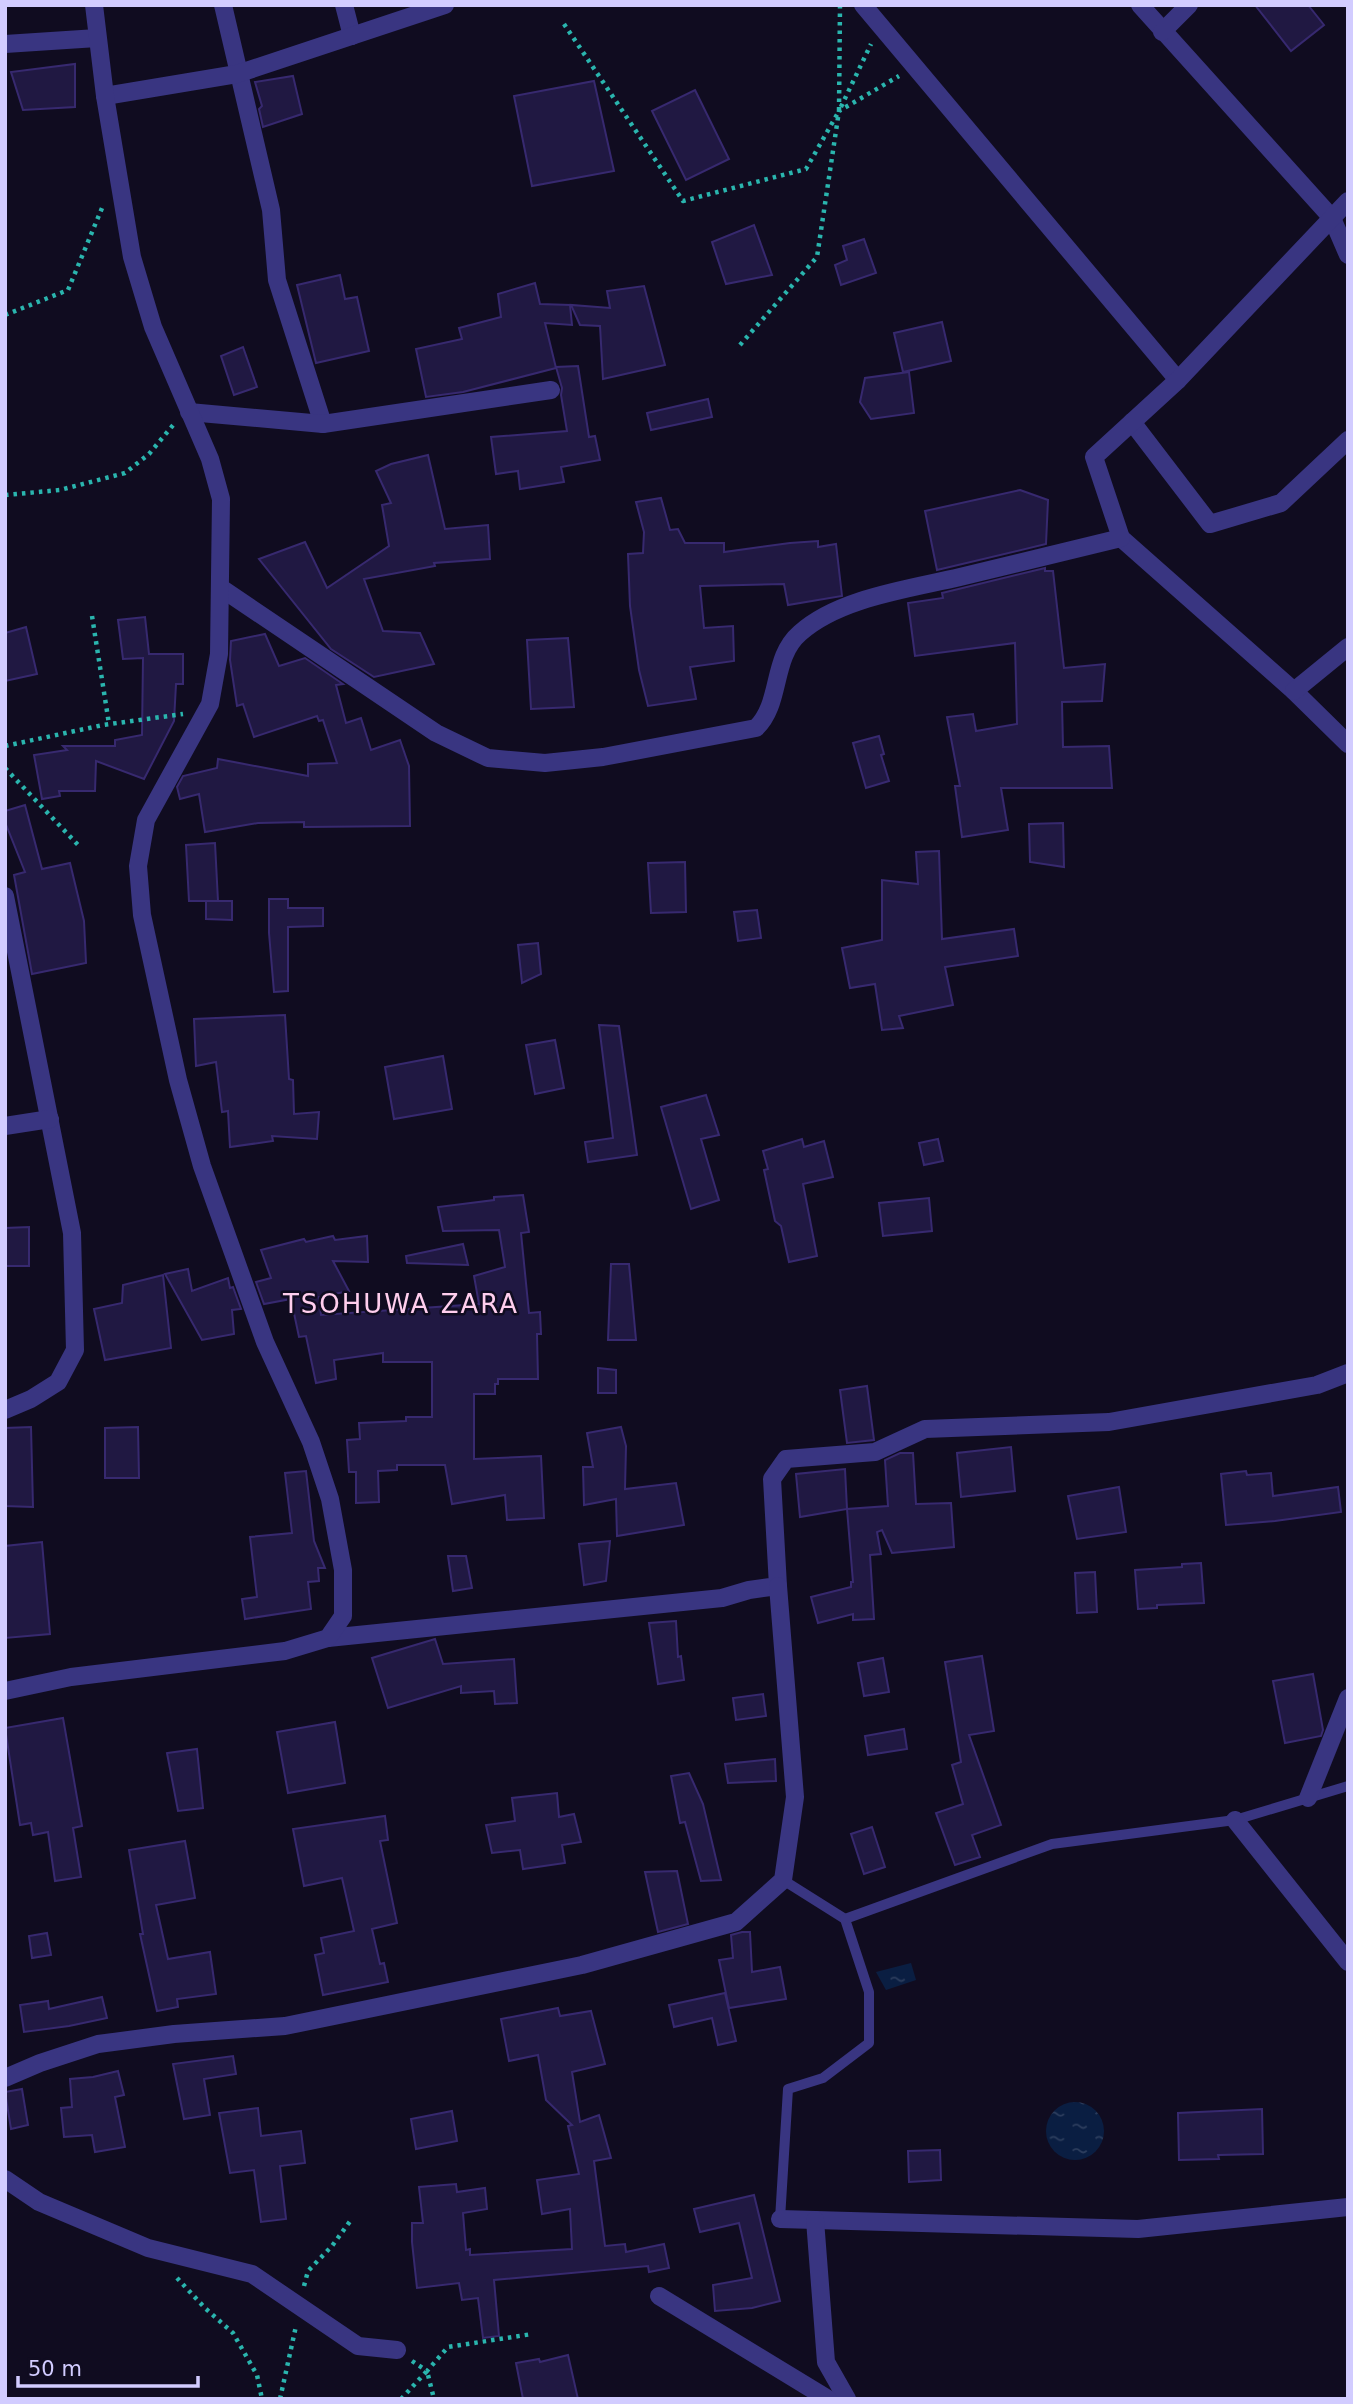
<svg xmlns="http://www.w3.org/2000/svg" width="1353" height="2404" font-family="'DejaVu Sans',sans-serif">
<defs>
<pattern id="water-ripples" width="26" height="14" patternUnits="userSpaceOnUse" patternTransform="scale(1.75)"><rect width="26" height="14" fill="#0a1e42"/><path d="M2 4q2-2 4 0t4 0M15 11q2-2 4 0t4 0" fill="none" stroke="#2d3e5e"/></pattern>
</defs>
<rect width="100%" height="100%" fill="#100c20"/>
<g fill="url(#water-ripples)">
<polygon points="911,1963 916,1980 886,1990 876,1972"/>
<circle cx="1075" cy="2131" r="29"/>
</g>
<g fill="#201842" stroke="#37296f" stroke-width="2">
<polygon points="1255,5 1308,5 1324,25 1291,51"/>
<polygon points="75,64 75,107 23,110 11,72"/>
<polygon points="293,76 302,114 263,127 259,109 262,106 255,82"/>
<polygon points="594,81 614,171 532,186 514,96"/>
<polygon points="695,90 729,159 686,180 652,111"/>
<polygon points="754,225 772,275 726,284 712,242"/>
<polygon points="864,239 876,273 841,285 835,265 847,260 843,246"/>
<polygon points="340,275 345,299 357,297 369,351 316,363 297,285"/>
<polygon points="535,283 540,304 570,305 572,325 545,323 556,368 463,392 426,397 416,349 462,339 459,328 501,317 498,294"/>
<polygon points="644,286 665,365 603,379 600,326 580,325 571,305 610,308 607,291"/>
<polygon points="942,322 951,361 903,372 894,333"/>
<polygon points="243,347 257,387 234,395 221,356"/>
<polygon points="578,366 589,437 595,436 600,460 561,467 564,482 520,489 518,471 496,474 491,437 567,431 561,395 562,388 556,367"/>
<polygon points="909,372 914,413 871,419 860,402 865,378"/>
<polygon points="708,399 712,417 651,430 647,413"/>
<polygon points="428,455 445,529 488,525 490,559 434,563 435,566 364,579 383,631 420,633 434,664 374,677 331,649 259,559 305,542 327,588 389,546 382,505 391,503 376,471 391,464"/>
<polygon points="1020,490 1048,500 1046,544 937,570 925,511"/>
<polygon points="661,498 670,530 678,529 685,543 724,543 724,552 790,543 818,541 818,547 836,544 842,596 788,605 784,584 700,586 704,628 733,626 734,661 690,667 696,699 648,706 639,670 630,606 628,554 643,553 644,532 636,502"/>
<polygon points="1045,568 1045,571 1053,571 1064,668 1105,664 1102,701 1062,702 1063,747 1109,746 1112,788 1001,788 1008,830 962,837 955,786 960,786 947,717 973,714 976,731 1017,724 1015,643 915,656 908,603 943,598 942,593"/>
<polygon points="145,617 149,654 183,654 183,684 176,684 174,721 144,779 96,761 95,791 59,791 60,796 42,799 34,755 67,750 63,746 115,746 115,740 142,735 143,658 123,659 118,620"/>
<polygon points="26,627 37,674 5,681 5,633"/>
<polygon points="265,634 279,666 305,658 343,684 336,685 346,723 361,718 371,750 400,740 409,766 410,826 304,827 304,822 258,823 205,832 199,794 180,799 177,787 183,776 217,768 218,759 308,776 308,764 337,763 323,720 319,721 317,716 254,737 243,704 237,706 230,660 231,641"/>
<polygon points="568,638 574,707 531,709 527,640"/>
<polygon points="879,736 884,754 881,755 889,781 866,788 853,743"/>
<polygon points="25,805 42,869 70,863 84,921 86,963 32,974 14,875 25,872 5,822 5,811"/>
<polygon points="1063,823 1064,867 1030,862 1029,824"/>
<polygon points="215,843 218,901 189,901 186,845"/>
<polygon points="939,851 942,939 1014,929 1018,956 945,967 953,1005 899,1016 903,1028 882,1030 875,984 850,988 842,948 882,940 882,880 918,884 916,852"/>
<polygon points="685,862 686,912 651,913 648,863"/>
<polygon points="269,899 288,899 288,908 323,908 323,926 288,927 288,991 274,992 269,933"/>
<polygon points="206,901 232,901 232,920 206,919"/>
<polygon points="757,910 761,938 738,941 734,912"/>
<polygon points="538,943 541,974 522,983 518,945"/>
<polygon points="285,1015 289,1079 293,1080 294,1114 319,1112 317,1139 272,1136 273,1141 230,1147 228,1111 222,1112 216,1062 196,1066 194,1019"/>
<polygon points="599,1025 619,1026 637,1155 588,1162 585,1142 613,1138"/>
<polygon points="555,1040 564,1088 535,1094 526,1045"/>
<polygon points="443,1056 452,1109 394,1119 385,1067"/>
<polygon points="706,1095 719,1135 701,1139 719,1200 691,1209 661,1107"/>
<polygon points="802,1139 804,1147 824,1141 833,1177 803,1184 817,1256 789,1262 781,1226 775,1221 764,1170 768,1169 763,1151"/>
<polygon points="938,1139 943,1161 924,1165 919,1143"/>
<polygon points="523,1195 529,1232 521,1233 529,1313 540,1312 541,1334 537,1334 538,1379 498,1379 498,1384 495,1384 495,1394 474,1394 474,1459 541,1456 544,1518 507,1520 505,1495 452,1504 445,1465 397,1465 397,1470 378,1471 379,1502 356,1503 356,1472 349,1472 347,1440 360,1439 359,1423 406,1421 406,1417 432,1417 432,1362 383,1362 383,1353 334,1360 336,1379 316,1383 306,1336 299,1337 291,1299 264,1304 256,1282 271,1278 261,1250 304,1239 306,1242 333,1236 335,1240 367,1236 368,1262 333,1261 349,1291 319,1297 321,1315 479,1304 474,1276 505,1267 499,1230 443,1231 438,1207 494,1200 494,1197"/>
<polygon points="929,1198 932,1231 883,1236 879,1203"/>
<polygon points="29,1227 29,1266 5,1266 5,1228"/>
<polygon points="463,1244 468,1265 407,1263 406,1256"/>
<polygon points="611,1264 629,1264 636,1340 608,1340"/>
<polygon points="188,1269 192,1291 228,1278 230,1288 233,1287 241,1309 232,1310 234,1334 202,1340 165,1274"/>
<polygon points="163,1275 171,1348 105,1360 94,1309 122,1303 123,1285"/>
<polygon points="598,1368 616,1370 616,1393 598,1393"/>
<polygon points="867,1386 874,1440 847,1443 840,1390"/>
<polygon points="31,1427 33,1507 5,1506 5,1428"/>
<polygon points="138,1427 139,1478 105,1478 105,1428"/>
<polygon points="621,1427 626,1446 625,1489 676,1483 684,1525 617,1536 616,1499 584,1505 583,1467 593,1467 587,1433"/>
<polygon points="1011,1447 1015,1491 961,1497 957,1453"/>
<polygon points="900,1453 913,1453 916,1504 951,1503 954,1547 892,1553 882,1530 877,1532 881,1554 870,1555 874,1619 853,1620 853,1614 818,1623 811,1597 851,1587 851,1582 853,1582 847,1509 888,1506 885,1460"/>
<polygon points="845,1469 847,1509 800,1517 796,1474"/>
<polygon points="306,1471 314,1541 325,1568 318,1568 319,1581 308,1582 311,1609 245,1619 242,1599 257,1597 250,1537 292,1533 285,1473"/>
<polygon points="1246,1471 1247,1475 1271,1473 1273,1496 1338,1487 1341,1512 1275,1521 1226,1525 1221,1474"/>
<polygon points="1119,1487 1126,1532 1077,1539 1068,1496"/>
<polygon points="610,1541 606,1581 584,1585 579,1544"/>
<polygon points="42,1542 50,1634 5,1638 5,1546"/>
<polygon points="448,1556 466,1556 472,1588 453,1591"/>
<polygon points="1201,1563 1204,1603 1157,1605 1157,1608 1138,1609 1135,1570 1182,1567 1182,1564"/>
<polygon points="1095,1572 1097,1612 1077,1613 1075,1573"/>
<polygon points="676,1621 678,1657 681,1656 684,1680 658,1684 649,1623"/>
<polygon points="435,1639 443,1664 514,1659 517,1703 495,1704 494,1691 461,1693 461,1686 388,1708 372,1658"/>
<polygon points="982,1656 994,1731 969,1735 1001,1825 972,1835 980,1857 955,1865 936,1813 963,1804 952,1765 961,1762 945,1662"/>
<polygon points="883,1658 889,1692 864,1696 858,1663"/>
<polygon points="1313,1674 1323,1730 1321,1736 1285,1743 1273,1681"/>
<polygon points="763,1694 766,1716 736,1720 733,1698"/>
<polygon points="63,1718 82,1826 73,1828 81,1877 55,1881 48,1832 33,1835 31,1823 20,1825 5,1728"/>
<polygon points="335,1722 345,1783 288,1793 277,1732"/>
<polygon points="904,1729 907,1749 868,1755 865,1736"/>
<polygon points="197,1749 203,1808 178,1811 167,1753"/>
<polygon points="775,1759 776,1781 728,1783 725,1764"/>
<polygon points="689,1773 703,1804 721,1880 701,1881 685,1822 680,1823 671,1776"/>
<polygon points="557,1793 559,1817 574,1814 581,1842 562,1845 565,1863 523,1869 520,1850 492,1853 486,1825 515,1821 512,1798"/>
<polygon points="385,1816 388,1840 380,1841 397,1923 372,1929 380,1964 384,1963 388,1982 323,1995 315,1955 324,1953 321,1938 354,1931 342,1878 304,1886 293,1829"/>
<polygon points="872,1827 885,1867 864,1874 851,1834"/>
<polygon points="185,1841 195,1898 156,1905 168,1959 210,1952 216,1994 177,1999 178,2007 157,2011 140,1934 143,1934 129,1850"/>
<polygon points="677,1871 688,1924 658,1932 645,1872"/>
<polygon points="742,1932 750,1932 752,1972 780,1967 786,1999 729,2008 719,1960 733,1958 731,1935"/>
<polygon points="47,1933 51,1955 32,1958 29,1936"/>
<polygon points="725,1993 736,2041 718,2045 712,2018 674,2027 669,2005"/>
<polygon points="102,1997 107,2018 69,2026 24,2032 20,2005 48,2001 49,2009"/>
<polygon points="558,2008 560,2016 591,2011 605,2064 572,2072 580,2122 599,2115 611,2158 594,2161 605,2246 625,2244 626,2252 664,2244 669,2268 649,2272 648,2266 494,2280 499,2336 483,2338 478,2298 462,2300 459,2283 417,2288 412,2242 412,2223 423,2223 419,2187 456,2184 457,2192 485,2188 487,2209 463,2213 466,2250 470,2249 470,2255 572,2249 570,2209 542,2214 537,2180 579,2174 568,2126 572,2125 546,2100 538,2055 509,2061 501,2019"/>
<polygon points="233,2056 236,2074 204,2079 210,2115 184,2119 173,2064"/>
<polygon points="118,2071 124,2095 115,2097 125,2147 95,2152 92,2135 64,2137 61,2108 72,2107 70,2079 93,2077"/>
<polygon points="22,2089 28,2125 11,2129 5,2092"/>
<polygon points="258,2108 261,2136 301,2131 305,2163 280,2166 286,2219 261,2222 254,2170 230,2173 219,2113"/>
<polygon points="1262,2109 1263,2154 1218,2155 1219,2159 1179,2160 1178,2113"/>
<polygon points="452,2111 457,2141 416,2149 411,2119"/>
<polygon points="940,2150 941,2180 909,2182 908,2151"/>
<polygon points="754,2195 780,2301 752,2308 715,2311 713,2285 752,2278 739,2223 700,2232 694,2209"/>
<polygon points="568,2355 578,2399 523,2399 516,2363 539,2359 540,2362"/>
</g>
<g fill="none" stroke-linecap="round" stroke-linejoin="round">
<g stroke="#2ab5ae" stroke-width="4.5" stroke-dasharray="3.5 5" stroke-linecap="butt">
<polyline points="840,5 839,111 871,44"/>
<polyline points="564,24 683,201 806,169 839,111"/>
<polyline points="5,315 68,290 102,208"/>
<polyline points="740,345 817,257 839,111 899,76"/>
<polyline points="5,495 60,490 125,473 149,454 174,424"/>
<polyline points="92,616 109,724"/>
<polyline points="5,746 103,725 183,714"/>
<polyline points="5,768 80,847"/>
<polyline points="177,2278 205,2308 233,2333 257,2375 262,2399"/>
<polyline points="304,2286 308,2271 332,2246 351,2220"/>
<polyline points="412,2361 427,2371 448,2347 532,2334"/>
<polyline points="280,2399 296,2326"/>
<polyline points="401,2399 427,2371 434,2399"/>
</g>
<g stroke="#393581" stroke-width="10">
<polyline points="783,1880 845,1919"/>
<polyline points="780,2219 788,2089 823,2078 869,2043 869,1992 845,1919 1052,1844 1235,1820 1348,1786"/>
</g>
<g stroke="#393581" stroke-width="18">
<polyline points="223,5 271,210 277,280 323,424"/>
<polyline points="344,5 352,36"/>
<polyline points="863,5 1178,380"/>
<polyline points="1140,5 1332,218 1348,255"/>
<polyline points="1162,32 1189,5"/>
<polyline points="5,44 97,38"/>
<polyline points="105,96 237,74 445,5"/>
<polyline points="189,412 323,424 551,390"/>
<polyline points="1132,422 1210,524 1281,503 1348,440"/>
<polyline points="1121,538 1294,691 1348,744"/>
<path d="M221,588L436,733L488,758L545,763L603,757L756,728C782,703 771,658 800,633C839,598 909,589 960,577C1013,564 1067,551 1121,538L1094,457L1178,380L1348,201"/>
<polyline points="1294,691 1348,647"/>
<polyline points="5,896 72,1233 75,1350 58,1382 31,1399 5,1410"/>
<polyline points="5,1126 50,1119"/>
<polyline points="328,1638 722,1598 749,1590 778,1586 772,1479 786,1459 875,1452 925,1429 1109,1422 1317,1385 1348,1373"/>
<polyline points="5,1691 71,1677 285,1651 328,1638 343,1616 343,1570 330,1499 311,1442 265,1342 202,1166 178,1080 142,915 138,866 146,820 210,704 219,654 221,499 210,459 153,327 132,257 105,96 94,5"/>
<polyline points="1308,1798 1348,1698"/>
<polyline points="1235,1820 1348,1962"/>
<polyline points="5,2078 40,2063 98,2044 174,2034 285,2026 582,1965 736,1922 783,1880 795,1797 778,1586"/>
<polyline points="5,2179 39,2202 148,2248 252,2274 358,2346 397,2350"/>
<polyline points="780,2219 1138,2229 1348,2207"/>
<polyline points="815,2220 826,2362 847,2399"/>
<polyline points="659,2296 828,2399"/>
</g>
</g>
<g text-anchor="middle" stroke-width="5" stroke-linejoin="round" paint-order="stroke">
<g font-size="26" letter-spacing="2" fill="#ffceed" stroke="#100c20">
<text x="401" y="1313">TSOHUWA ZARA</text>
</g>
</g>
<rect width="1353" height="2404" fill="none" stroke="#d2ccff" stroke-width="14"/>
<path d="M18 2376v10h180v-10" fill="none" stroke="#d2ccff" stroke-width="3.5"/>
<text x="28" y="2376" font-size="21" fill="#d2ccff" stroke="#100c20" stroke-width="5" paint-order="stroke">50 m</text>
</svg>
